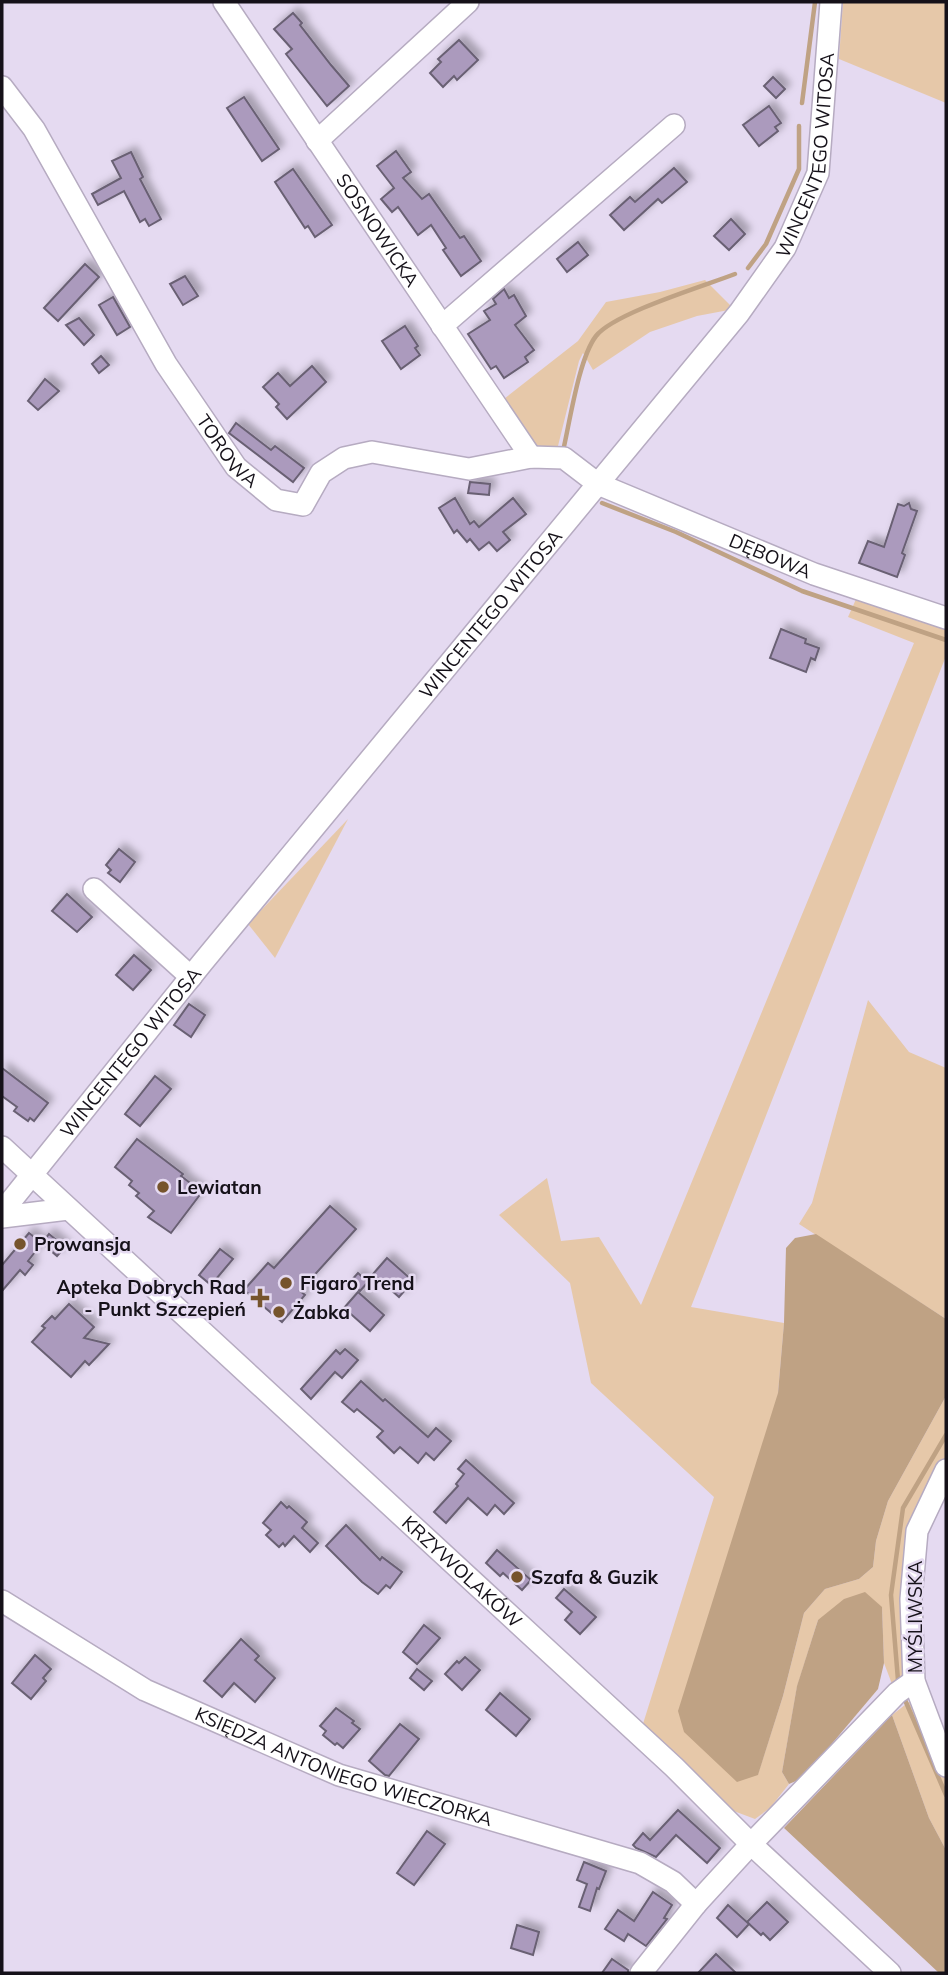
<svg xmlns="http://www.w3.org/2000/svg" width="948" height="1975" font-family="Mulish,sans-serif">
<defs>
<filter id="shadow"><feDropShadow dx="5.5" dy="-5.5" stdDeviation="3.5" flood-color="#0004"/></filter>
</defs>
<rect width="100%" height="100%" fill="#e5daf1"/>
<g fill="#e6c8a9">
<polygon points="843,2 946,2 946,103 839,59"/>
<polygon points="705,280 734,309 697,316 650,332 593,370 583,353 579,361 557,450 531,444 504,399 578,341 606,302 660,292"/>
<polygon points="857,597 946,624 946,656 691,1307 784,1323 778,1393 758,1774 783,1696 804,1613 825,1589 859,1579 873,1567 876,1541 888,1501 946,1396 946,1496 913,1530 907,1673 892,1684 884,1663 882,1607 818,1620 797,1687 782,1772 789,1784 770,1808 755,1819 731,1810 642,1727 714,1497 591,1383 570,1283 499,1215 547,1178 561,1241 599,1237 641,1305 914,643 848,617"/>
<polygon points="348,819 275,958 248,924"/>
<polygon points="868,1000 909,1052 946,1068 946,1319 799,1224 812,1203"/>
<polygon points="914,1698 946,1780 946,1850 929,1818 892,1715"/>
</g>
<g fill="#bfa284">
<polygon points="816,1234 946,1319 946,1396 888,1501 876,1541 873,1567 859,1579 825,1589 804,1613 783,1696 758,1775 737,1782 684,1732 678,1711 778,1393 784,1323 786,1248 795,1238"/>
<polygon points="865,1592 882,1607 884,1663 878,1689 803,1778 789,1784 782,1772 797,1686 818,1620 844,1599"/>
<polygon points="892,1715 929,1818 946,1850 946,1973 939,1973 784,1828"/>
</g>
<g fill="none" stroke-linecap="round" stroke-linejoin="round">
<g stroke="#bfa284" stroke-width="4.5">
<polyline points="802,103 815,2"/>
<polyline points="748,268 766,244 799,169 799,126"/>
<path d="M563,451C570,421 579,358 596,336C614,313 704,286 735,274"/>
<polyline points="602,503 676,532 802,591 946,640"/>
<polyline points="898,1680 891,1595 903,1508 946,1435"/>
<polyline points="905,1700 946,1795"/>
</g>
</g>
<g fill="#ab9abd" stroke="#696073" stroke-width="2" filter="url(#shadow)">
<polygon points="293,13 302,23 300,25 331,65 349,86 327,106 286,54 292,49 274,29"/>
<polygon points="459,40 478,60 457,80 454,76 443,87 430,73 441,62 438,59"/>
<polygon points="773,77 785,89 776,98 764,86"/>
<polygon points="244,97 279,149 262,161 227,108"/>
<polygon points="769,106 781,123 775,127 778,131 759,146 743,125"/>
<polygon points="396,151 411,172 403,178 422,199 429,194 460,238 464,236 481,261 461,276 443,250 446,248 431,225 418,235 398,207 392,212 381,199 394,188 377,166"/>
<polygon points="131,152 143,177 140,179 161,219 149,226 145,219 140,222 124,191 98,205 92,194 121,178 112,161"/>
<polygon points="674,168 687,182 662,203 658,199 624,230 610,215 630,197 635,202"/>
<polygon points="293,169 332,225 315,237 308,226 305,228 275,182"/>
<polygon points="731,219 745,234 729,250 714,236"/>
<polygon points="578,242 588,255 567,272 557,259"/>
<polygon points="85,264 99,277 58,321 44,308"/>
<polygon points="185,276 198,296 183,305 170,284"/>
<polygon points="504,289 509,298 514,295 526,316 515,325 534,350 525,357 528,362 504,378 496,366 491,369 468,334 490,320 484,311 496,304 493,299"/>
<polygon points="113,297 130,327 117,335 99,305"/>
<polygon points="79,318 94,335 84,345 66,325"/>
<polygon points="405,326 418,346 415,348 420,355 401,369 382,341"/>
<polygon points="101,356 109,365 99,373 92,364"/>
<polygon points="312,366 326,382 287,419 276,407 279,404 263,387 278,373 290,386"/>
<polygon points="45,379 59,391 38,410 28,401"/>
<polygon points="236,423 271,450 275,446 304,468 293,482 229,433"/>
<polygon points="470,482 490,484 489,495 468,493"/>
<polygon points="455,498 470,524 474,521 479,527 513,498 526,514 503,532 510,540 497,551 489,542 479,550 470,539 467,542 457,530 454,533 439,508"/>
<polygon points="909,503 911,509 917,511 902,553 905,555 897,577 859,563 868,541 884,547 898,504 904,506"/>
<polygon points="781,629 806,639 805,643 819,648 815,660 811,658 806,672 770,658"/>
<polygon points="119,849 135,862 120,882 108,873 111,870 106,865"/>
<polygon points="67,894 92,917 77,932 52,911"/>
<polygon points="134,955 151,970 133,990 116,975"/>
<polygon points="189,1004 205,1015 191,1037 174,1025"/>
<polygon points="2,1068 48,1103 34,1121 30,1118 28,1121 14,1111 17,1107 2,1096"/>
<polygon points="155,1076 171,1089 140,1126 125,1114"/>
<polygon points="137,1139 183,1174 181,1176 202,1192 171,1233 148,1217 154,1211 136,1196 139,1193 129,1185 132,1181 115,1167"/>
<polygon points="330,1206 356,1229 300,1291 305,1295 282,1322 244,1290 268,1263 274,1268"/>
<polygon points="29,1233 42,1243 28,1261 33,1265 25,1275 20,1270 2,1291 2,1265"/>
<polygon points="49,1234 65,1247 57,1256 42,1243"/>
<polygon points="220,1249 233,1259 211,1285 199,1275"/>
<polygon points="387,1258 413,1281 399,1297 373,1274"/>
<polygon points="358,1273 368,1282 360,1291 350,1282"/>
<polygon points="358,1292 384,1315 370,1331 344,1308"/>
<polygon points="69,1304 94,1327 84,1338 109,1344 89,1365 85,1361 71,1377 32,1342 45,1328 42,1326 52,1316 55,1319"/>
<polygon points="345,1349 358,1360 342,1378 335,1372 311,1399 301,1389 336,1350 340,1354"/>
<polygon points="361,1381 383,1401 385,1399 428,1437 436,1428 451,1441 434,1460 426,1453 418,1463 400,1447 394,1453 377,1437 383,1431 357,1409 354,1412 342,1402"/>
<polygon points="466,1460 514,1503 504,1514 495,1505 487,1515 468,1498 446,1523 434,1512 458,1486 456,1484 464,1474 458,1469"/>
<polygon points="281,1502 287,1508 289,1506 307,1522 302,1528 318,1543 310,1552 294,1536 285,1546 283,1543 279,1547 266,1535 271,1530 263,1523"/>
<polygon points="346,1525 380,1560 382,1557 402,1572 390,1588 386,1585 378,1594 362,1582 326,1546"/>
<polygon points="497,1550 531,1580 522,1590 503,1573 500,1576 486,1563"/>
<polygon points="564,1589 596,1617 580,1634 565,1620 572,1612 556,1598"/>
<polygon points="424,1625 440,1638 417,1664 403,1652"/>
<polygon points="241,1639 259,1656 255,1660 275,1678 255,1702 234,1683 222,1697 204,1681"/>
<polygon points="35,1655 51,1669 43,1678 46,1681 31,1699 12,1683"/>
<polygon points="465,1657 480,1670 462,1690 445,1674 457,1661 459,1663"/>
<polygon points="417,1669 432,1681 424,1690 410,1678"/>
<polygon points="500,1693 530,1719 516,1736 486,1710"/>
<polygon points="336,1708 354,1721 352,1723 360,1729 343,1748 337,1743 335,1745 323,1735 326,1731 320,1726"/>
<polygon points="400,1724 419,1739 389,1776 385,1775 369,1761"/>
<polygon points="678,1810 720,1848 707,1863 676,1835 656,1857 636,1848 633,1845 643,1833 650,1840"/>
<polygon points="427,1831 445,1844 414,1885 397,1873"/>
<polygon points="584,1862 606,1871 599,1889 597,1888 590,1911 579,1907 587,1884 577,1880"/>
<polygon points="653,1892 672,1905 664,1918 667,1919 646,1946 628,1934 624,1941 605,1929 618,1910 634,1921"/>
<polygon points="767,1902 788,1922 770,1940 763,1933 761,1935 747,1922"/>
<polygon points="728,1905 749,1924 737,1937 717,1918"/>
<polygon points="517,1925 539,1932 533,1955 511,1948"/>
<polygon points="716,1954 736,1973 698,1973"/>
<polygon points="612,1959 628,1970 628,1973 602,1973"/>
</g>
<g fill="none" stroke-linecap="round" stroke-linejoin="round">
<defs>
<g id="minor">
<path id="s1" d="M224,2L531,457"/>
<path id="s2" d="M2,87L34,129L166,364L236,467L276,500L303,505L321,473L344,458L372,452L469,469L531,457L564,458L598,484L814,574L946,618"/>
<polyline points="317,141 468,2"/>
<polyline points="442,326 674,125"/>
<polyline points="94,889 191,977"/>
<path id="s3" d="M2,1147L674,1767L751,1844L890,1973"/>
<path id="s4" d="M2,1212L202,963L739,313L785,248L818,173L831,2"/>
<polyline points="2,1217 68,1209"/>
<polyline points="946,1470 917,1531 911,1599 914,1681 946,1766"/>
<path id="s5" d="M2,1601L145,1690L339,1775L640,1863L673,1882L696,1904"/>
<polyline points="641,1973 696,1904 751,1844 897,1693 914,1681"/>
</g>
</defs>
<use href="#minor" stroke="#b6abc1" stroke-width="24"/>
<use href="#minor" stroke="#fff" stroke-width="21"/>
</g>
<g fill="#76542c" stroke="#e5daf1" stroke-width="2.5">
<circle cx="163" cy="1187" r="7"/>
<circle cx="20" cy="1244" r="7"/>
<circle cx="286" cy="1283" r="7"/>
<path d="M256.5 1287.5h7v7h7v7h-7v7h-7v-7h-7v-7h7z"/>
<circle cx="279" cy="1312" r="7"/>
<circle cx="517" cy="1577" r="7"/>
</g>
<g text-anchor="middle" stroke-width="5" stroke-linejoin="round" paint-order="stroke">
<g font-size="19" fill="#151119" stroke="#e5daf1">
<text dy="7" stroke="none"><textPath href="#s4" startOffset="1339">WINCENTEGO WITOSA</textPath></text>
<text dy="7" stroke="none"><textPath href="#s1" startOffset="275">SOSNOWICKA</textPath></text>
<text dy="7" stroke="none"><textPath href="#s2" startOffset="429">TOROWA</textPath></text>
<text dy="7" stroke="none"><textPath href="#s2" startOffset="1043">DĘBOWA</textPath></text>
<text dy="7" stroke="none"><textPath href="#s4" startOffset="772">WINCENTEGO WITOSA</textPath></text>
<text dy="7" stroke="none"><textPath href="#s4" startOffset="205">WINCENTEGO WITOSA</textPath></text>
<text dy="7" stroke="none"><textPath href="#s3" startOffset="626">KRZYWOLAKÓW</textPath></text>
<text transform="translate(915 1617) rotate(-90)" y="7">MYŚLIWSKA</text>
<text dy="7" stroke="none"><textPath href="#s5" startOffset="382">KSIĘDZA ANTONIEGO WIECZORKA</textPath></text>
</g>
<g font-size="19" font-weight="bold" fill="#151119" stroke="#e5daf1" text-anchor="start">
<text x="177" y="1194">Lewiatan</text>
<text x="34" y="1251">Prowansja</text>
<text x="300" y="1290">Figaro Trend</text>
<text x="246" y="1294" text-anchor="end">Apteka Dobrych Rad<tspan x="246" dy="22">- Punkt Szczepień</tspan></text>
<text x="293" y="1319">Żabka</text>
<text x="531" y="1584">Szafa &amp; Guzik</text>
</g>
</g>
<rect width="948" height="1975" fill="none" stroke="#151119" stroke-width="7"/>
</svg>
